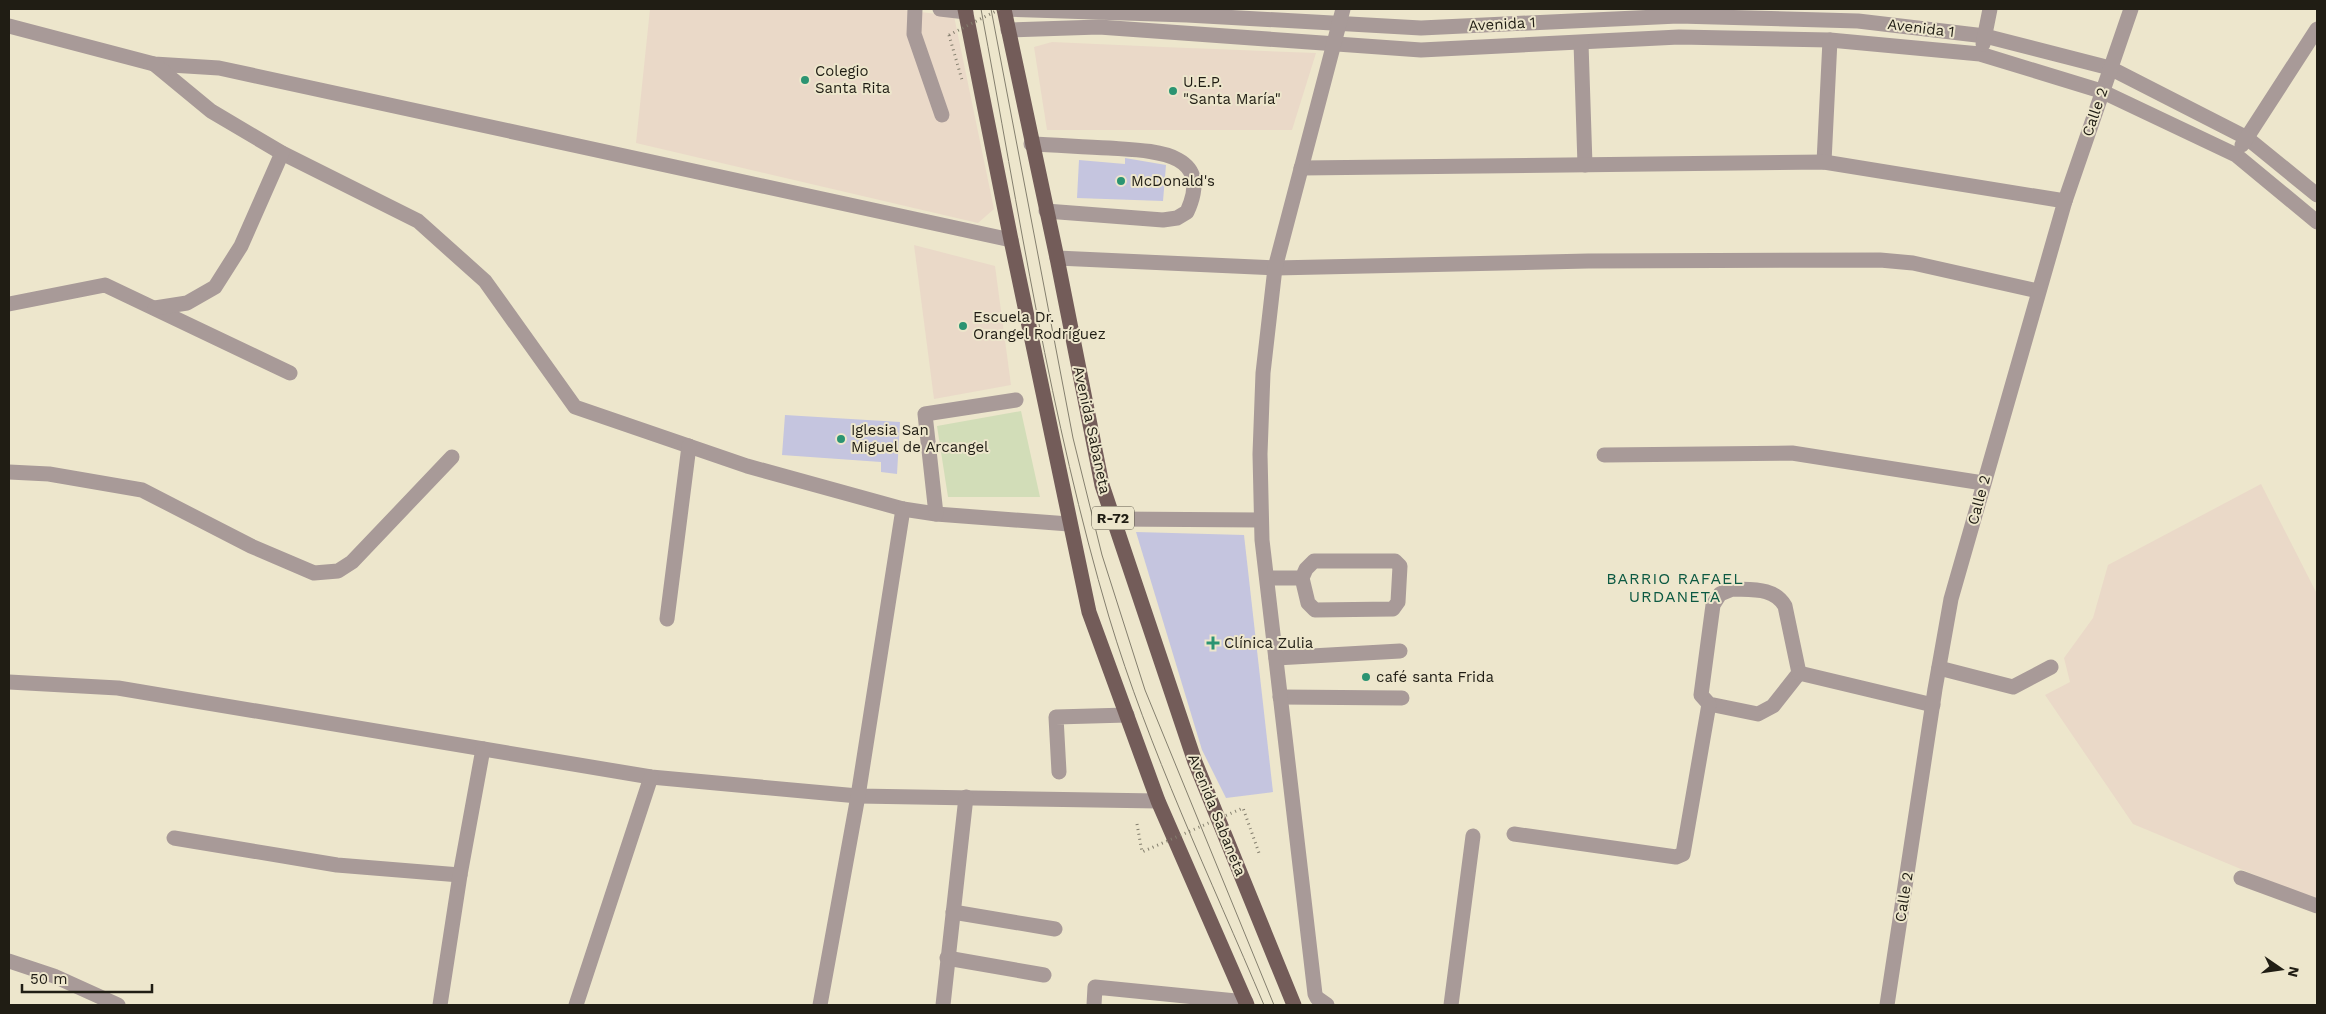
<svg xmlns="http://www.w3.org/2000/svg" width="2326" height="1014" font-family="'Work Sans',sans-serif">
<rect width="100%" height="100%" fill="#ede6cc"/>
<g fill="#ead9c8">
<polygon points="650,9 895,9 954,16 994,209 978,223 636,143"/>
<polygon points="1052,42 1163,47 1316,53 1292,130 1047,130 1034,47"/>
<polygon points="914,245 995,266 1011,385 934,399"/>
<polygon points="2261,484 2317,594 2317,901 2133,824 2045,695 2070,682 2064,658 2093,618 2108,565"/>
</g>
<polygon fill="#d2ddb8" points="1021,411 1040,497 948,497 937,426"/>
<g fill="#c5c5df">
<polygon points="1125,158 1166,165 1163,201 1077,198 1079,160 1125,164"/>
<polygon points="785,415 900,422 897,474 881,472 881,462 782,455"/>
<polygon points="1136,532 1244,535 1273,792 1226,798 1202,750"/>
</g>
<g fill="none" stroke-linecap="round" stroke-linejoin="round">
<polyline stroke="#837e6d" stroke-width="3" stroke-dasharray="1 4" stroke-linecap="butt" points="949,35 962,80"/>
<g stroke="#a89a98" stroke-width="15">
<polyline points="915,9 914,34 942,115"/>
<polyline points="940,9 966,12"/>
<polyline points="1004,9 1187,15 1421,28 1678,16 1858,21 1985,36 2110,68 2247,138 2317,195"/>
<polyline points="9,26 154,64 219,68 1011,240"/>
<polyline points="1008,30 1099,27 1421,50 1679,37 1830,40 1980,54 2101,91 2236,155 2317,222"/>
<polyline points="1581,43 1585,165"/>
<polyline points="1983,44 1990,9"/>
<polyline points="154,64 211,111 282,153 418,221 485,281 575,407 747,466 903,509 936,514 1069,524"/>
<path d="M1031,144C1057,145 1083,147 1109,148C1151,151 1215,150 1187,212L1177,218L1163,220L1046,211"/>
<polyline points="2242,145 2317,29"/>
<polyline points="1824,162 1830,40"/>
<polyline points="1301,168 1824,162 2065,201"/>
<polyline points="1057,258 1275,268 1588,261 1880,260 1913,263 2038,291"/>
<polyline points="9,304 105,285 290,373"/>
<polyline points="155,308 187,303 215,287 241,246 282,153"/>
<polyline points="1604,455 1792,453 1983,483"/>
<polyline points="9,472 49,474 142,490 251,546 314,573 338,571 352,562 452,457"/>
<polyline points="936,514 925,414 1016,400"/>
<polyline points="1113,519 1261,520"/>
<polyline points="1267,578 1302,578 1308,603 1315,610 1393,609 1398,602 1400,566 1395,561 1314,561 1306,569 1302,578"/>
<path d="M1732,589C1752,590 1774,587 1785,606L1799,673L1773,706L1758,714L1709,704L1701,695L1713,605L1720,594Z"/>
<polyline points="667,619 689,446"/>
<polyline points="1276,658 1400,651"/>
<polyline points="1939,668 2013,687 2051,667"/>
<polyline points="1799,673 1933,705"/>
<polyline points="9,682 118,688 651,777 858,796 1158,801"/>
<polyline points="1280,697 1402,698"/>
<polyline points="1059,772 1056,717 1127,715"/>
<polyline points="1514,834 1676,857 1683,854 1709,704"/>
<polyline points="174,838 337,865 460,875"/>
<polyline points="2241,878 2317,906"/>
<polyline points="953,912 1055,929"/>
<polyline points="947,958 1044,975"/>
<polyline points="9,961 54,976 118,1005"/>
<polyline points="440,1005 460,875 483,749"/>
<polyline points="576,1005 651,777"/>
<polyline points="820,1005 858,796 903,509"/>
<polyline points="943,1005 966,797"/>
<polyline points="1094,1005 1095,987 1246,1002"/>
<polyline points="1327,1005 1317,998 1315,994 1262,540 1260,454 1263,373 1275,268 1343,9"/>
<polyline points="1451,1005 1473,836"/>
<polyline points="1887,1005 1935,689 1951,599 2065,201 2131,9"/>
</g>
<g stroke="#735c59" stroke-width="15">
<polyline points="965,9 1011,240 1089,612 1158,801 1247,1005"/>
<polyline points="1004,9 1057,258 1102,485 1195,762 1294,1005"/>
</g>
<g stroke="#847f6e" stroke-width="1">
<path d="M981,9C1019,212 1050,418 1109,617C1149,750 1210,877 1264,1005"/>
<polyline points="991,9 1073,438 1102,555 1145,690 1274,1005"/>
</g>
<g stroke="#837e6d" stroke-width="3" stroke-dasharray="1 4" stroke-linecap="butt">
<polyline points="949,35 1000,9"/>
<polyline points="1137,824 1142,852 1243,808 1259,853"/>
</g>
</g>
<g fill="#2b9472" stroke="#ede6cc" stroke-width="2">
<circle cx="805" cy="80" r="5"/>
<circle cx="1173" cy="91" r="5"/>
<circle cx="1121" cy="181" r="5"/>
<circle cx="963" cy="326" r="5"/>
<circle cx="841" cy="439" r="5"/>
<path d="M1210.5 635.5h5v5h5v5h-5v5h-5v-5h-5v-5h5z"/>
<circle cx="1366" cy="677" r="5"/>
</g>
<g text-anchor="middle" stroke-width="4" stroke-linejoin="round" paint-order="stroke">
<rect fill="#ede6cc" stroke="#5e594b" stroke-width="1" x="1092" y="506.5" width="42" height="23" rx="4"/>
<g font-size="14" font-weight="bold" fill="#201d14">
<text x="1113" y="523">R-72</text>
</g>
<g font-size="15" fill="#201d14" stroke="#ede6cc">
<text transform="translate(1502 24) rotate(-3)" y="5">Avenida 1</text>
<text transform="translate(1921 28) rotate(7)" y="5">Avenida 1</text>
<text transform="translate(2095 112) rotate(-71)" y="5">Calle 2</text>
<text transform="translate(1092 430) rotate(78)" y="5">Avenida Sabaneta</text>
<text transform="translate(1979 500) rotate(-75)" y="5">Calle 2</text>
<text transform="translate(1217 815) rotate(68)" y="5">Avenida Sabaneta</text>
<text transform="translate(1904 897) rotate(-81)" y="5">Calle 2</text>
</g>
<g font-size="15" fill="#201d14" stroke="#ede6cc" text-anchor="start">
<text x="815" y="76">Colegio<tspan x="815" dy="17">Santa Rita</tspan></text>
<text x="1183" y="87">U.E.P.<tspan x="1183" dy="17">"Santa María"</tspan></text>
<text x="1131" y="186">McDonald's</text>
<text x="973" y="322">Escuela Dr.<tspan x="973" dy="17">Orangel Rodríguez</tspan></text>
<text x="851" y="435">Iglesia San<tspan x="851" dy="17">Miguel de Arcangel</tspan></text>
<text x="1224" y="648">Clínica Zulia</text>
<text x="1376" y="682">café santa Frida</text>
</g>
<g font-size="16" letter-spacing="1" fill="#0c5942" stroke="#ede6cc">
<text x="1675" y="584">BARRIO RAFAEL<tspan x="1675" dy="18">URDANETA</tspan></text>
</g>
</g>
<rect width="2326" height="1014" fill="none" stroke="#201d14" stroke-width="20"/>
<g transform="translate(2281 969) rotate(103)" stroke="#ede6cc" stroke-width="4" paint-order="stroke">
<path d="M0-4L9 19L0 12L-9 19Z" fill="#201d14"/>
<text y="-8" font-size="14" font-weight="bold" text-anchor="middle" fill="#201d14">N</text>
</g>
<path d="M22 984v8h130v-8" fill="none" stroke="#201d14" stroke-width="2.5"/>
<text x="30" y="984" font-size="15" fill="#201d14" stroke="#ede6cc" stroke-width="4" paint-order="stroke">50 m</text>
</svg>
